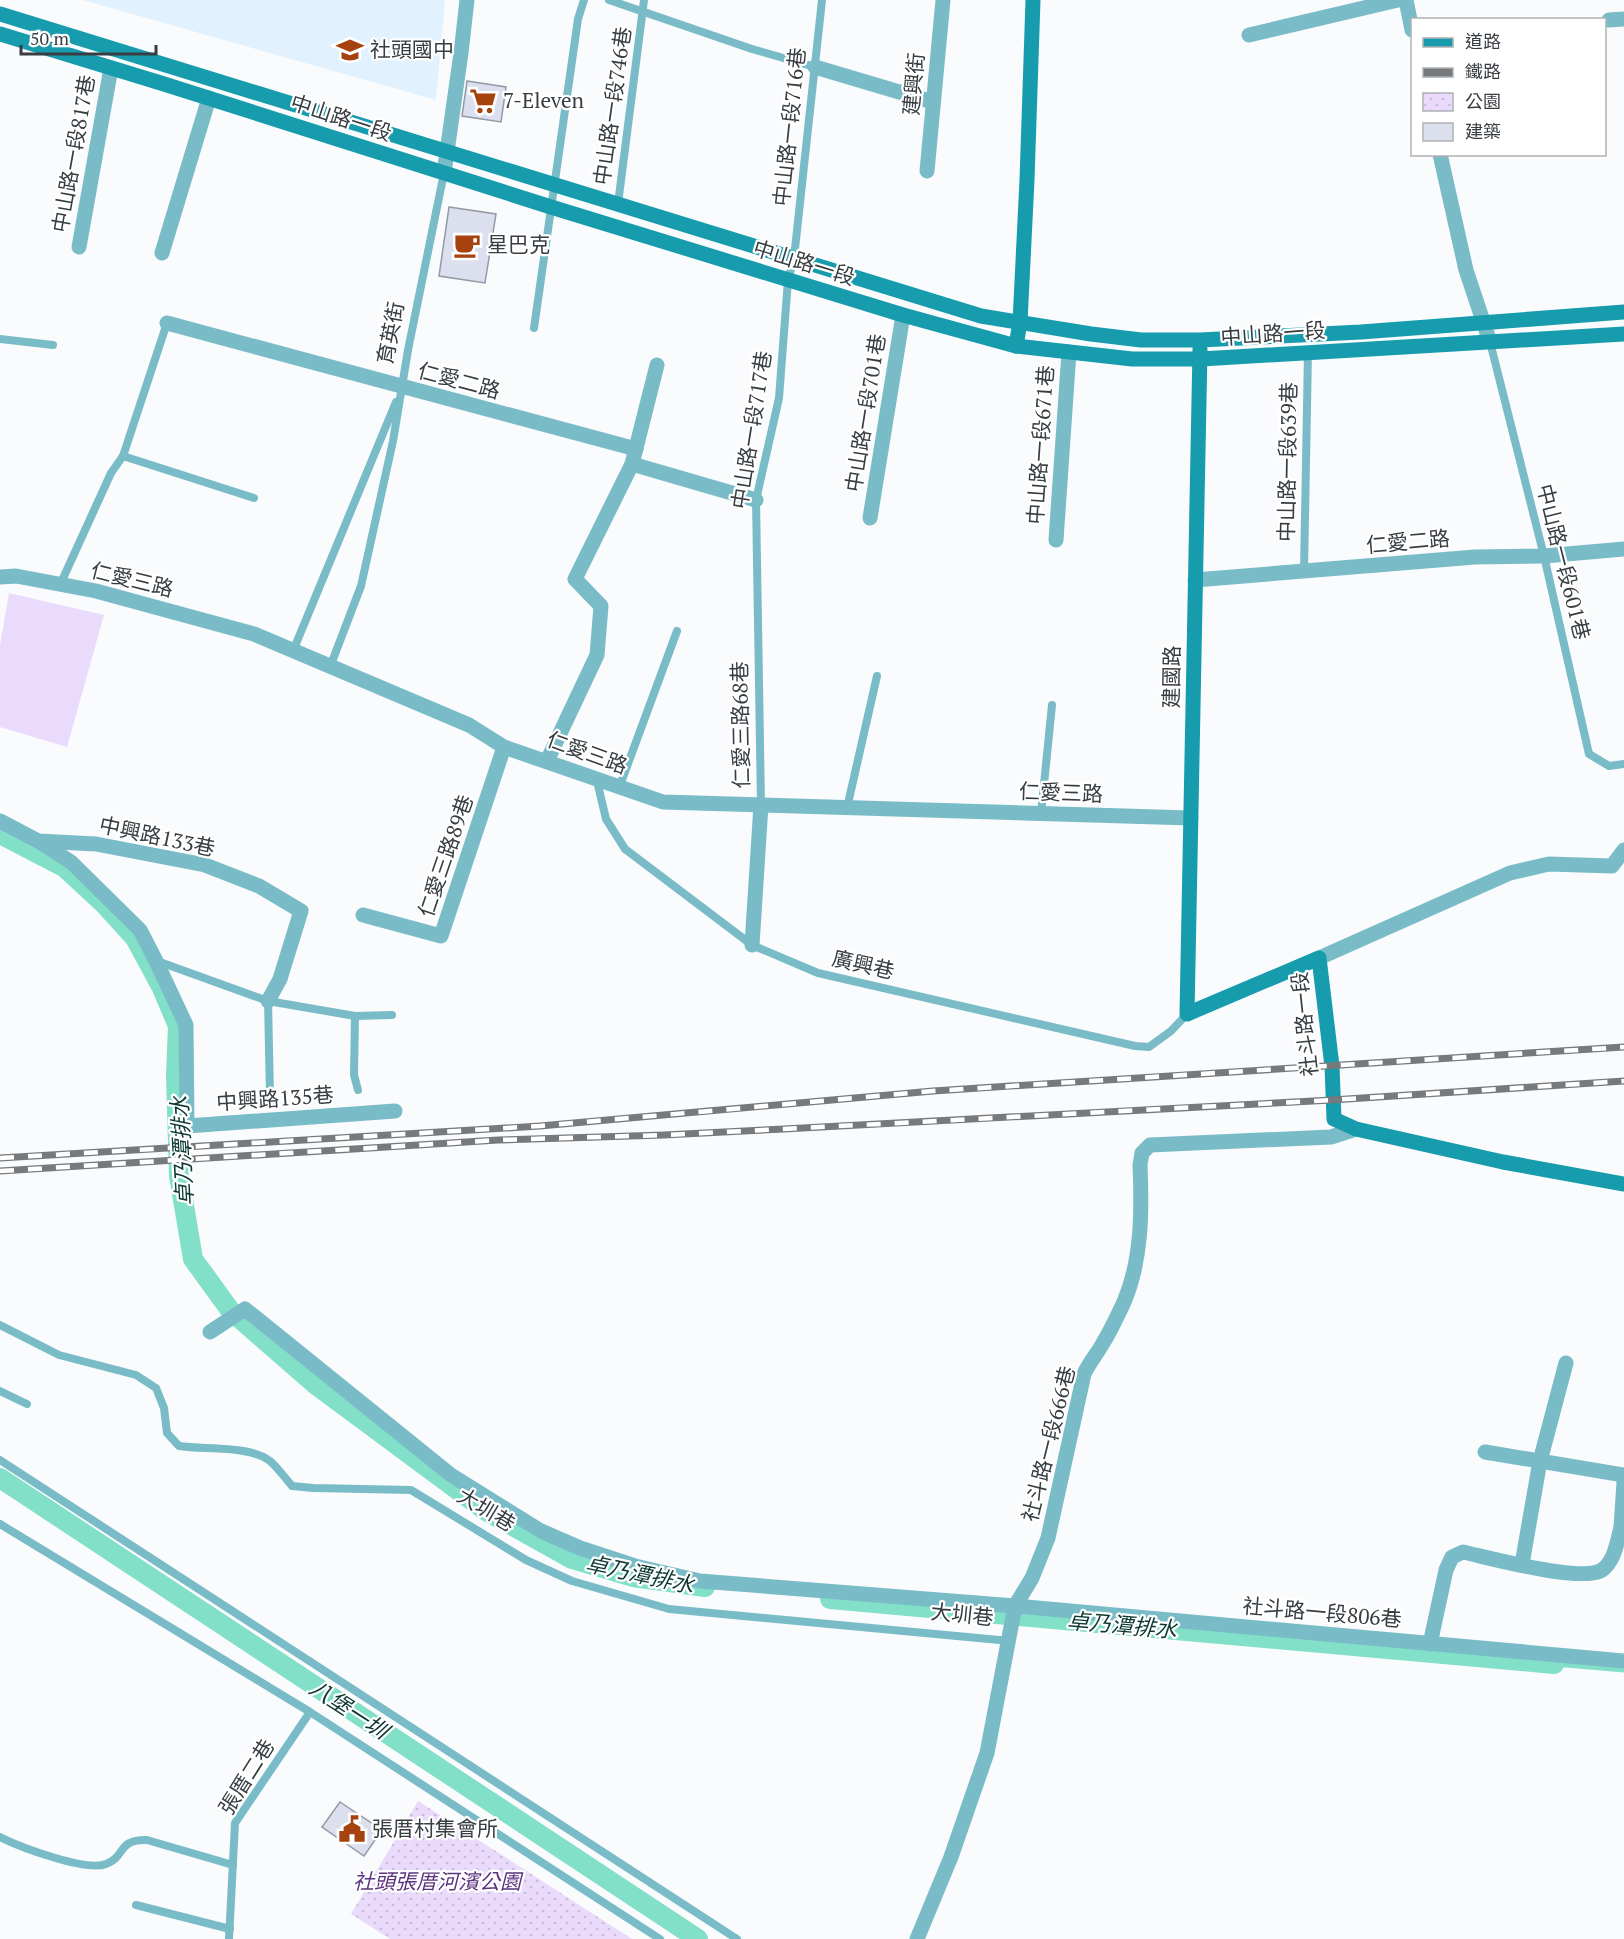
<svg xmlns="http://www.w3.org/2000/svg" width="1624" height="1939" font-family="'PT Serif','Noto Sans TC',serif">
<defs>
<pattern id="park-dots" width="8" height="8" patternUnits="userSpaceOnUse" patternTransform="scale(1.5)"><rect width="8" height="8" fill="#eadbfd"/><path d="M2 2h.1M6 6h.1" fill="none" stroke="#c9bdda" stroke-width="1.8" stroke-linecap="round"/></pattern>
</defs>
<rect width="100%" height="100%" fill="#f9fbfd"/>
<polygon fill="#e1f1fe" points="83,0 445,0 436,100"/>
<polygon fill="#eadbfd" points="9,593 104,615 67,747 0,727 0,645"/>
<polygon fill="url(#park-dots)" points="418,1801 632,1939 390,1939 351,1914"/>
<g fill="none" stroke-linecap="round" stroke-linejoin="round">
<polyline stroke="#82e0c9" stroke-width="5" points="1554,1664 1624,1670"/>
<g stroke="#82e0c9" stroke-width="20">
<polyline points="0,834 64,867 105,905 135,938 162,988 178,1026 176,1075 179,1176 193,1259 230,1310 316,1385 486,1511 572,1559 633,1577 705,1587"/>
<polyline points="0,1478 698,1939"/>
<polyline points="830,1599 1554,1664"/>
</g>
</g>
<g fill="#dbdfee" stroke="#9599a6" stroke-width="1.5">
<polygon points="467,81 506,87 501,122 462,116"/>
<polygon points="449,207 496,214 485,283 439,276"/>
<polygon points="340,1802 382,1830 364,1856 322,1827"/>
</g>
<g fill="none" stroke-linecap="round" stroke-linejoin="round">
<g stroke="#79bcc7" stroke-width="8">
<polyline points="609,0 752,49 815,67"/>
<polyline points="618,204 644,0"/>
<polyline points="534,328 578,19 584,0"/>
<polyline points="0,339 53,345"/>
<polyline points="1490,342 1544,556 1589,754 1609,766 1624,764"/>
<polyline points="123,456 254,498"/>
<polyline points="1304,572 1308,352"/>
<polyline points="60,585 111,473 123,456 167,323"/>
<polyline points="293,651 396,402"/>
<polyline points="330,667 361,586 393,441 408,350 444,173"/>
<polyline points="597,781 606,819 625,849 752,945 818,973 1135,1046 1149,1047 1171,1031 1187,1014"/>
<polyline points="619,788 677,631"/>
<polyline points="761,805 756,500 779,398 788,280 794,258 822,0"/>
<polyline points="847,808 877,676"/>
<polyline points="1041,814 1052,705"/>
<polyline points="157,961 268,1001 355,1016 392,1015"/>
<polyline points="268,1001 270,1096"/>
<polyline points="355,1016 354,1075 358,1090"/>
<path d="M0,1325L59,1355L136,1375L156,1388L164,1408L167,1433L179,1446C204,1450 250,1445 270,1461C278,1468 285,1478 292,1486L313,1488L411,1490L526,1560L572,1581L669,1609L1010,1641"/>
<polyline points="0,1391 27,1404"/>
<polyline points="0,1460 737,1939"/>
<polyline points="0,1524 310,1712 660,1939"/>
<path d="M0,1837C20,1847 86,1872 106,1864C126,1857 117,1839 147,1840L233,1865"/>
<polyline points="136,1905 230,1929"/>
<polyline points="229,1939 235,1823 310,1712"/>
</g>
<g stroke="#79bcc7" stroke-width="15">
<polyline points="1406,0 1412,30"/>
<polyline points="1609,20 1624,19"/>
<polyline points="1249,35 1398,0"/>
<polyline points="815,67 933,102"/>
<polyline points="1440,154 1466,270 1490,342"/>
<polyline points="927,171 943,0"/>
<polyline points="444,173 461,53 467,0"/>
<polyline points="79,247 111,68"/>
<polyline points="162,253 209,98"/>
<polyline points="167,323 636,449"/>
<polyline points="632,464 756,500"/>
<polyline points="870,518 903,315"/>
<polyline points="1056,540 1069,352"/>
<polyline points="0,577 16,576 96,591 254,634 469,725 504,747 663,802 1191,818"/>
<polyline points="1195,580 1475,557 1544,556 1624,549"/>
<polyline points="547,761 597,655 601,606 575,579 632,464 657,365"/>
<polyline points="0,821 38,841 96,844 205,865 259,886 301,911 280,979 268,1001"/>
<polyline points="38,841 71,862 140,930 156,961 186,1025 187,1126 395,1111"/>
<polyline points="363,915 441,936 504,747"/>
<polyline points="752,945 761,805"/>
<polyline points="1319,958 1510,873 1549,864 1612,866 1624,850"/>
<polyline points="210,1332 245,1309 451,1475 541,1531 580,1548 635,1566 700,1581 1015,1606 1624,1661"/>
<polyline points="1485,1452 1624,1475"/>
<polyline points="1624,1482 1621,1528 1624,1529"/>
<polyline points="1522,1564 1540,1461 1566,1363"/>
<path d="M1430,1644L1446,1570L1452,1557L1463,1552C1490,1558 1581,1583 1602,1570C1615,1561 1617,1541 1621,1528"/>
<path d="M917,1939L951,1857L987,1753L1015,1606L1032,1578L1048,1538L1084,1374C1089,1363 1097,1354 1103,1343C1111,1330 1118,1315 1124,1302C1142,1260 1142,1210 1140,1165L1142,1153L1150,1145L1331,1137L1356,1129"/>
</g>
<g stroke="#169cad" stroke-width="15">
<polyline points="0,14 981,316 1091,334 1141,340 1200,340 1361,332 1624,312"/>
<polyline points="0,34 164,84 551,207 903,315 1016,346 1132,359 1201,359 1624,334"/>
<polyline points="1016,346 1020,322 1027,180 1033,0"/>
<polyline points="1200,349 1187,1014 1319,958 1332,1066 1334,1119 1356,1129 1503,1162 1624,1184"/>
</g>
<defs>
<g id="rail">
<polyline points="0,1158 540,1126 933,1091 1624,1047"/>
<polyline points="0,1171 498,1140 664,1135 784,1129 1332,1100 1624,1081"/>
</g>
</defs>
<use href="#rail" stroke="#767a7d" stroke-width="7"/>
<use href="#rail" stroke="#fff" stroke-width="4.5" stroke-dasharray="14" stroke-linecap="butt"/>
</g>
<defs>
<symbol id="school-bare" viewBox="-9 -9 18 18"><path d="M0-5L7-2L0 1L-7-2ZM-4 1L0 2.5L4 1V4Q0 6-4 4Z" fill="#a6420d" stroke="#fff" stroke-width="2.5" paint-order="stroke"/></symbol>
<symbol id="supermarket-bare" viewBox="-9 -9 18 18"><path d="M-6-5.5h2.5l.6 2H6L4.5 2H-2.5L-4.4-4H-6ZM-1.5 3.2a1.3 1.3 0 1 0 .1 0ZM3 3.2a1.3 1.3 0 1 0 .1 0Z" fill="#a6420d" stroke="#fff" stroke-width="2.5" paint-order="stroke"/></symbol>
<symbol id="cafe-bare" viewBox="-9 -9 18 18"><path d="M-5.5-4.5H6V0H3Q3 3.5 0 3.5H-2.5Q-5.5 3.5-5.5 0ZM3-3.2v2h1.7v-2ZM-6 4.5H4V6H-6Z" fill="#a6420d" stroke="#fff" stroke-width="2.5" paint-order="stroke"/></symbol>
<symbol id="civic-bare" viewBox="-9 -9 18 18"><path d="M-.6-6.5H3V-4.5H.6V-3L4-1V1h2V6H-6V1h2V-1L-.6-3ZM-1.2 2.5V6h2.4V2.5Z" fill="#a6420d" stroke="#fff" stroke-width="2.5" paint-order="stroke"/></symbol>
</defs>
<g fill-rule="evenodd">
<use href="#school-bare" x="331" y="31" width="38" height="38"/>
<use href="#supermarket-bare" x="464" y="82" width="38" height="38"/>
<use href="#cafe-bare" x="448" y="226" width="38" height="38"/>
<use href="#civic-bare" x="333" y="1810" width="38" height="38"/>
</g>
<g text-anchor="middle" stroke-width="4.5" stroke-linejoin="round" paint-order="stroke">
<g font-size="21" fill="#383d41" stroke="#fff" text-anchor="start">
<text x="370" y="57">社頭國中</text>
<text x="503" y="108">7-Eleven</text>
<text x="487" y="252">星巴克</text>
<text x="372" y="1836">張厝村集會所</text>
</g>
<g font-size="21" fill="#383d41" stroke="#fff">
<text transform="translate(914 84) rotate(-85)" y="7">建興街</text>
<text transform="translate(613 106) rotate(-82)" y="7">中山路一段746巷</text>
<text transform="translate(341 118) rotate(18)" y="7">中山路一段</text>
<text transform="translate(790 127) rotate(-84)" y="7">中山路一段716巷</text>
<text transform="translate(74 154) rotate(-80)" y="7">中山路一段817巷</text>
<text transform="translate(804 263) rotate(17)" y="7">中山路一段</text>
<text transform="translate(391 333) rotate(-79)" y="7">育英街</text>
<text transform="translate(1273 334) rotate(-4)" y="7">中山路一段</text>
<text transform="translate(459 381) rotate(15)" y="7">仁愛二路</text>
<text transform="translate(866 413) rotate(-81)" y="7">中山路一段701巷</text>
<text transform="translate(752 430) rotate(-81)" y="7">中山路一段717巷</text>
<text transform="translate(1041 445) rotate(-86)" y="7">中山路一段671巷</text>
<text transform="translate(1288 462) rotate(-89)" y="7">中山路一段639巷</text>
<text transform="translate(1408 542) rotate(-5)" y="7">仁愛二路</text>
<text transform="translate(1563 562) rotate(76)" y="7">中山路一段601巷</text>
<text transform="translate(132 580) rotate(14)" y="7">仁愛三路</text>
<text transform="translate(1172 677) rotate(-89)" y="7">建國路</text>
<text transform="translate(741 725) rotate(-91)" y="7">仁愛三路68巷</text>
<text transform="translate(587 753) rotate(20)" y="7">仁愛三路</text>
<text transform="translate(1061 793) rotate(2)" y="7">仁愛三路</text>
<text transform="translate(157 837) rotate(12)" y="7">中興路133巷</text>
<text transform="translate(446 856) rotate(-71)" y="7">仁愛三路89巷</text>
<text transform="translate(863 965) rotate(13)" y="7">廣興巷</text>
<text transform="translate(1305 1024) rotate(-96)" y="7">社斗路一段</text>
<text transform="translate(275 1099) rotate(-4)" y="7">中興路135巷</text>
<text transform="translate(1049 1444) rotate(-76)" y="7">社斗路一段666巷</text>
<text transform="translate(486 1510) rotate(31)" y="7">大圳巷</text>
<text transform="translate(1322 1613) rotate(5)" y="7">社斗路一段806巷</text>
<text transform="translate(962 1615) rotate(6)" y="7">大圳巷</text>
<text transform="translate(247 1777) rotate(-58)" y="7">張厝二巷</text>
</g>
<g font-size="21" font-style="italic" fill="#5b337f" stroke="#fff">
<text x="437" y="1889">社頭張厝河濱公園</text>
</g>
<g font-size="22" font-style="italic" fill="#0c3930" stroke="#fff">
<text transform="translate(182 1151) rotate(-93)" y="8">卓乃潭排水</text>
<text transform="translate(640 1574) rotate(12)" y="8">卓乃潭排水</text>
<text transform="translate(1122 1625) rotate(5)" y="8">卓乃潭排水</text>
<text transform="translate(349 1709) rotate(33)" y="8">八堡一圳</text>
</g>
</g>
<rect x="1411" y="18" width="195" height="138" fill="#ffffff" stroke="#afb1b3" stroke-width="1.5"/>
<rect x="1423" y="38" width="30" height="9" fill="#169cad" stroke="#afb1b3" stroke-width="1.5"/>
<text x="1465" y="48" font-size="18" fill="#383d41">道路</text>
<rect x="1423" y="68" width="30" height="9" fill="#767a7d" stroke="#afb1b3" stroke-width="1.5"/>
<text x="1465" y="78" font-size="18" fill="#383d41">鐵路</text>
<rect x="1423" y="93" width="30" height="18" fill="url(#park-dots)" stroke="#afb1b3" stroke-width="1.5"/>
<text x="1465" y="108" font-size="18" fill="#383d41">公園</text>
<rect x="1423" y="123" width="30" height="18" fill="#dbdfee" stroke="#afb1b3" stroke-width="1.5"/>
<text x="1465" y="138" font-size="18" fill="#383d41">建築</text>
<path d="M21 45v9h135v-9" fill="none" stroke="#383d41" stroke-width="3"/>
<text x="30" y="45" font-size="18" fill="#383d41" stroke="#ffffff" stroke-width="4.5" paint-order="stroke">50 m</text>
</svg>
